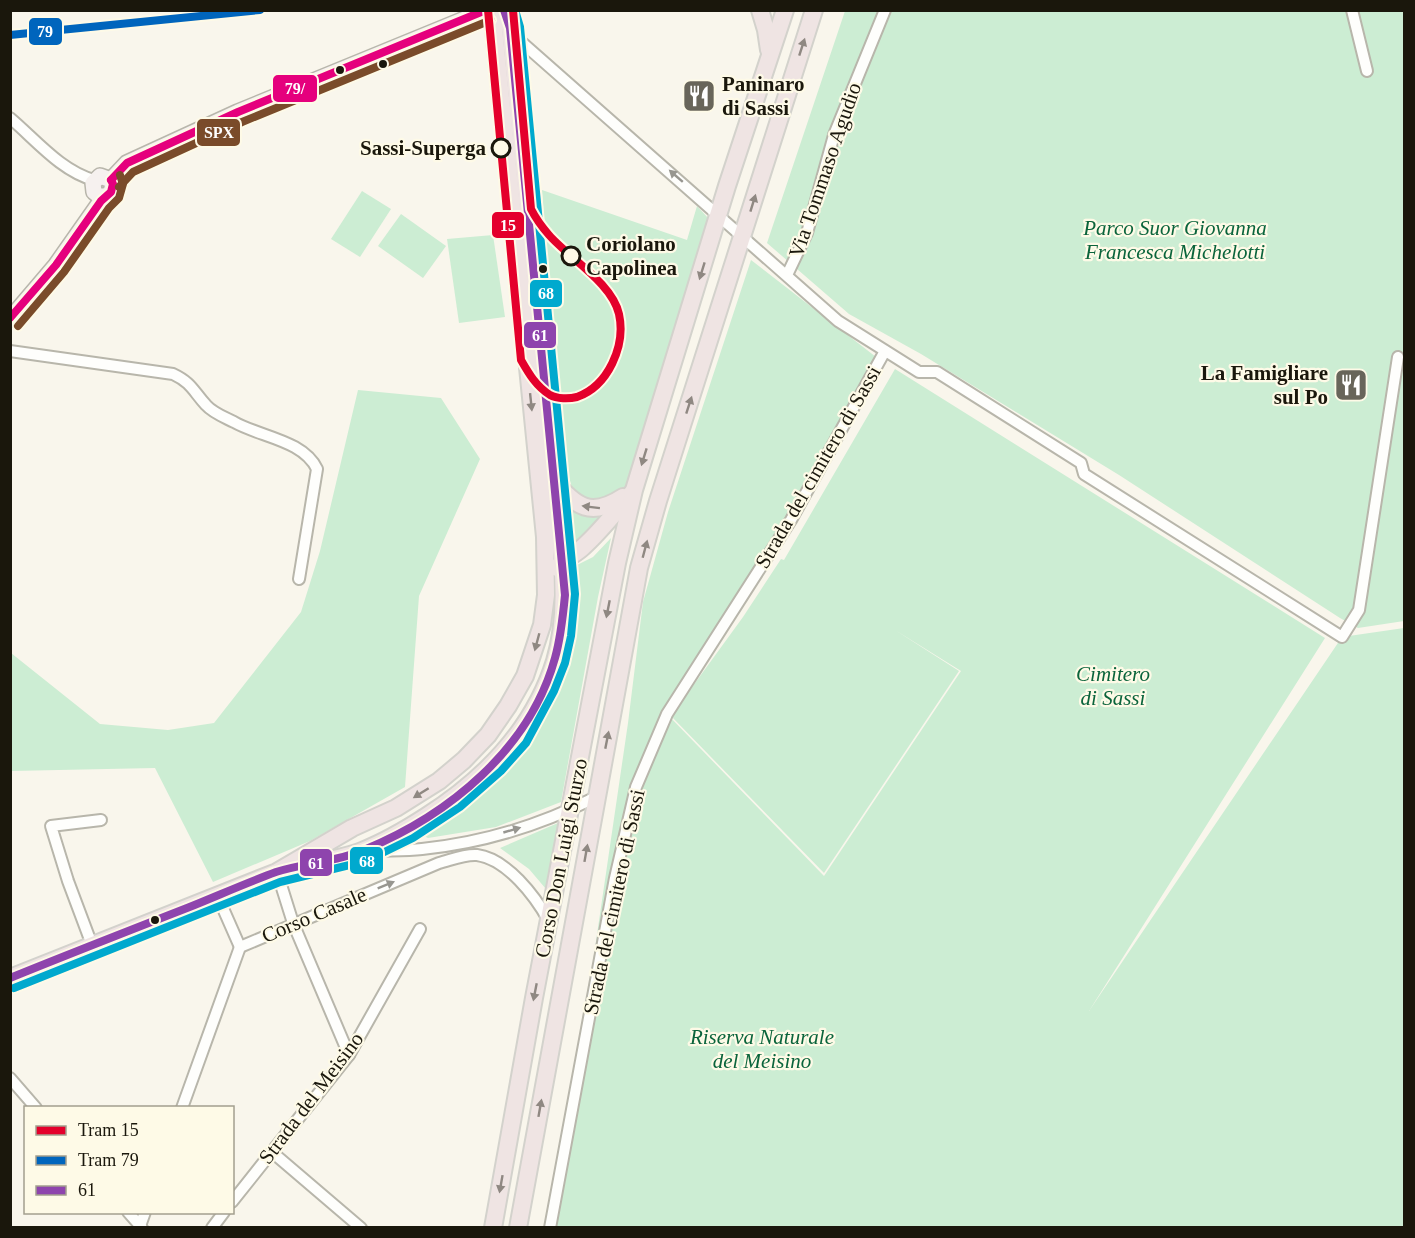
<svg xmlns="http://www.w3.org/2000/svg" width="1415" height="1238" font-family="'Times New Roman',serif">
<rect width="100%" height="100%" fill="#f9f6ec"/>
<g fill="#ccedd3">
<polygon points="845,11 1404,11 1404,621 1358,628 1340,618 1119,475 921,354 849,314 767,243"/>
<polygon points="542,190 687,240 697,206 708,218 679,329 627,484 618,495 595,503 584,499 572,488 560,445"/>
<polygon points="362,191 391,209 360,257 331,239"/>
<polygon points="401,214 446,246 423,278 378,246"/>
<polygon points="493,235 505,317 459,323 447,239"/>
<polygon points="751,260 876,357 789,517 668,715 824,876 961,671 895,630 959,671 824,873 671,716 743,617 781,559 784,560 895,369 1325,638 1089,1011 1342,637 1404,628 1404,1227 554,1228 628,723 643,602 668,512"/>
<polygon points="358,390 441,398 480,459 419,596 405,787 310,841 213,882 155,768 11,771 11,653 100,724 168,730 214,723 301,612 320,551"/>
<path d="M566,504C581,512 591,518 609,515L569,549Z"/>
<path d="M611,538L598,597L561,802L496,827L428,838L424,836L425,833C475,808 509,770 539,724C552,704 565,681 570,658C577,628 577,597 573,567L593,557Z"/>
<polygon points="558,823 546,889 529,869 500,848"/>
</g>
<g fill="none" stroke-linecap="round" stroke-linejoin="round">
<defs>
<g id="street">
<polyline points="1352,10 1367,71"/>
<polyline points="510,32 838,321 919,372 937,372 1081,463 1084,474 1342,637 1359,610 1398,357"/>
<path d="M10,118C36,140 61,171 94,180"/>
<polyline points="787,275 807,233 834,135 885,10"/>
<path d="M10,351L173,374C192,383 193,391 206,405C213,413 224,417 234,422C260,437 303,440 317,469L299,579"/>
<path d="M371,851C388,850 405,851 422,849C482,843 543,824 596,797"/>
<polyline points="277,872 293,923 349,1055"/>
<polyline points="218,897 240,947"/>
<polyline points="92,945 68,881 51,826 101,820"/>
<path d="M240,947L439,863C451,860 464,854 477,855C507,859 535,896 549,921"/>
<polyline points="10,1078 36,1108"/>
<polyline points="182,1108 240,947"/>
<polyline points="272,1152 361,1228"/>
<polyline points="232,1202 349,1055 420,929"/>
<polyline points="128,1212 142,1228"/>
<polyline points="140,1226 145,1212"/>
<polyline points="212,1228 224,1212"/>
<polyline points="550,1228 615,878 636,787 667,714 791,520 885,351"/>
</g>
<g id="secondary">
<polyline points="111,180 127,163 238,112 487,10"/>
<polyline points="105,196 99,196 94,192 93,183 100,176 111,180"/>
<polyline points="10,319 56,265 101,201 111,192 113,184 111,180"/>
</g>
<g id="primary">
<polyline points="760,10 766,30 769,50"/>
<path d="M554,481C576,507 591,518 623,497"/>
<path d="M557,568C564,558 575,555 583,547C601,531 616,511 632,493"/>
<path d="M295,868C317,862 341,859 362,851C385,842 407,829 427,816C486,778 534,729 555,661C565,628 565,594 562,560L510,28L504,10"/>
<polyline points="10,978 277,872 352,828 396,808 439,781 464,760 488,735 508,706 525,676 542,625 546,595 545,537 494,28 501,10"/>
<polyline points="493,1228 534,998 617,563 634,490 727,186 785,10"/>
<polyline points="518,1228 639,568 658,501 814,10"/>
</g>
</defs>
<use href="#street" stroke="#b8b6ab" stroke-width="14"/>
<use href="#secondary" stroke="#b8b6ab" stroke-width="18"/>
<use href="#primary" stroke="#d3d2cc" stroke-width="20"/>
<use href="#street" stroke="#fefefc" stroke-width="10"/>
<use href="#secondary" stroke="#f6f1ef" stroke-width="15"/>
<use href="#primary" stroke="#efe4e3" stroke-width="16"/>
<polyline stroke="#bab9b6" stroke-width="1.5" points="165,21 200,10"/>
<defs>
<path id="bus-1" d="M10,978C69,954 128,931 187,908C217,896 246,883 276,872C304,863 336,862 364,850C449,815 530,749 555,658C561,637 563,616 565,595L510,28L504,10"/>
<polyline id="bus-2" points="14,988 280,882 366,861 413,838 460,807 501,771 526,743 554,691 565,663 571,636 575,594 520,27 515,10"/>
<g id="bus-3">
<polyline points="111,180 127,163 238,112 486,10"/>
<polyline points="10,318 56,265 101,201 111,192 113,184 111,180"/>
</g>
<g id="bus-4">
<polyline points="119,187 133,172 242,122 491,20"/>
<polyline points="18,326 64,272 109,208 119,198 123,184 120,175"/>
</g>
</defs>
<use href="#bus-1" stroke="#fefae7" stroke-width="12"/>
<use href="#bus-2" stroke="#fefae7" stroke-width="12"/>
<use href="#bus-3" stroke="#fefae7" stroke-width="12"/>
<use href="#bus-4" stroke="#fefae7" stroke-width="12"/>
<use href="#bus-1" stroke="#8e44ad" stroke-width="8"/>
<use href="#bus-2" stroke="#00a9ce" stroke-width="8"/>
<use href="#bus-3" stroke="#e5007d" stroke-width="8"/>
<use href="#bus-4" stroke="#7a4b2a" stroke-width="8"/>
<defs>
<path id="tram-1" d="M488,10L521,360C529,374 536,386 550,395C557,399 569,399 577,397C608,386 626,346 619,314C612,283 569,258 549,235C542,227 536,219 531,209L513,10"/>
<polyline id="tram-2" points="10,35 260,10"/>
</defs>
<use href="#tram-1" stroke="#fefae7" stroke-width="12"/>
<use href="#tram-2" stroke="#fefae7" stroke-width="12"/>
<use href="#tram-1" stroke="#e4002b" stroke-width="8"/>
<use href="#tram-2" stroke="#0065bd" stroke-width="8"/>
</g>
<defs><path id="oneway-solid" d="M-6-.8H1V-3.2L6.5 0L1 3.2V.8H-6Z" transform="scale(1.5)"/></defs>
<g fill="#8f8882">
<use href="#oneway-solid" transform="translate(802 47) rotate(-72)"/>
<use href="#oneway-solid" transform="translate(753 203) rotate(-73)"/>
<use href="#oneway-solid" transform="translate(702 271) rotate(107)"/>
<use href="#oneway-solid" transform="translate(531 402) rotate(84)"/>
<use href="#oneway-solid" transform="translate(689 405) rotate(-72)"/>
<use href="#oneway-solid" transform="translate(644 457) rotate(107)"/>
<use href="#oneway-solid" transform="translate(591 507) rotate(-173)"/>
<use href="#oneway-solid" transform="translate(645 549) rotate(-75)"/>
<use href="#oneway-solid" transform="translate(608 609) rotate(101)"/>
<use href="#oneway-solid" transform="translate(537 642) rotate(105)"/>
<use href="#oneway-solid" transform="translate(607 740) rotate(-79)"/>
<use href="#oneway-solid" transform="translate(421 793) rotate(148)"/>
<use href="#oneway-solid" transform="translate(586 853) rotate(-80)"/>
<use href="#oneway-solid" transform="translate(535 992) rotate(101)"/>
<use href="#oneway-solid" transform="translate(540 1108) rotate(-80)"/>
<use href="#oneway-solid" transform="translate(501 1184) rotate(100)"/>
</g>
<g fill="#979690">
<use href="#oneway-solid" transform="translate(676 176) rotate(-139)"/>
<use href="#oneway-solid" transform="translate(512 830) rotate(-16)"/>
<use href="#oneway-solid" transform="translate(386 885) rotate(-22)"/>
</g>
<defs>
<symbol id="restaurant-square" viewBox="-11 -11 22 22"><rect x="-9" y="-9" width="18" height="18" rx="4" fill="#68655a" stroke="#fefae7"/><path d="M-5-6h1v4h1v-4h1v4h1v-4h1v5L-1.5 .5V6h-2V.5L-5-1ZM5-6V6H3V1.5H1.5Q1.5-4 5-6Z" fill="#fff"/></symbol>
</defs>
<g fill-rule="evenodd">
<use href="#restaurant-square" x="680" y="77" width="38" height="38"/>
<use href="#restaurant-square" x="1332" y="366" width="38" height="38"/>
</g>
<g fill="#1a170c" stroke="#fefae7" stroke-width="2">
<circle cx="383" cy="64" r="5"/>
<circle cx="340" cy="70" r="5"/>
<circle cx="543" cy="269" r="5"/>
<circle cx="155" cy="920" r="5"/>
</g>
<g fill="#fefae7" stroke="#1a170c" stroke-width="3">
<circle cx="501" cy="148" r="9"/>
<circle cx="571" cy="256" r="9"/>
</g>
<g text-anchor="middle" stroke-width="4.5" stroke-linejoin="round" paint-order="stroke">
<g font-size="21" font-weight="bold" fill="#1a170c" stroke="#fefae7" text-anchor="start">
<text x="722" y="91">Paninaro<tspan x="722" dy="24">di Sassi</tspan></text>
<text x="1328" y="380" text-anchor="end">La Famigliare<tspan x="1328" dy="24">sul Po</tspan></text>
</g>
<g font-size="21" font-weight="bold" fill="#1a170c" stroke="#fefae7" text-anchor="end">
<text x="486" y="155">Sassi-Superga</text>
<text x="586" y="251" text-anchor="start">Coriolano<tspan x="586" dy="24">Capolinea</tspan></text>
</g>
<g font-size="21" fill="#1a170c" stroke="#fefae7">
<text transform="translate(825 170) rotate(-71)" y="7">Via Tommaso Agudio</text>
<text transform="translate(818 467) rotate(-60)" y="7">Strada del cimitero di Sassi</text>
<text transform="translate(561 858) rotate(-79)" y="7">Corso Don Luigi Sturzo</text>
<text transform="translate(614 902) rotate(-78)" y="7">Strada del cimitero di Sassi</text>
<text transform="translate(314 915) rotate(-23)" y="7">Corso Casale</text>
<text transform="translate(311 1098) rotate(-53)" y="7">Strada del Meisino</text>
</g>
<g font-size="21" font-style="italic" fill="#0a643b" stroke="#fefae7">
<text x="1175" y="235">Parco Suor Giovanna<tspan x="1175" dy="24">Francesca Michelotti</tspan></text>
<text x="1113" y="681">Cimitero<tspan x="1113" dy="24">di Sassi</tspan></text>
<text x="762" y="1044">Riserva Naturale<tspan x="762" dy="24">del Meisino</tspan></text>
</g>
</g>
<g stroke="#fefae7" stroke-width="2">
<rect x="28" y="17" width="35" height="29" rx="6" fill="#0065bd"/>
<rect x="272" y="74" width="46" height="29" rx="6" fill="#e5007d"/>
<rect x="196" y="118" width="45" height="29" rx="6" fill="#7a4b2a"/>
<rect x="491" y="211" width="34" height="28" rx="6" fill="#e4002b"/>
<rect x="529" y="279" width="34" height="29" rx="6" fill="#00a9ce"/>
<rect x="523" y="321" width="34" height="28" rx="6" fill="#8e44ad"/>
<rect x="349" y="846" width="35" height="29" rx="6" fill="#00a9ce"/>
<rect x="299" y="848" width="34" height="29" rx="6" fill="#8e44ad"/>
</g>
<g font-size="16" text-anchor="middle" font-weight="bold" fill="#fff">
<text x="45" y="37">79</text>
<text x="295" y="94">79/</text>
<text x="219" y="138">SPX</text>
<text x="508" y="231">15</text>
<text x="546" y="299">68</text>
<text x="540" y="341">61</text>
<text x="367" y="867">68</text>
<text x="316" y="869">61</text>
</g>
<rect width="1415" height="1238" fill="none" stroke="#1a170c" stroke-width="24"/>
<rect x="24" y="1106" width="210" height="108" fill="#fefae7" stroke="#a39f8f" stroke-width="1.5"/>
<rect x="36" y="1126" width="30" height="9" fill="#e4002b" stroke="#a39f8f" stroke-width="1.5"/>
<text x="78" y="1136" font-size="18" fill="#1a170c">Tram 15</text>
<rect x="36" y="1156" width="30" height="9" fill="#0065bd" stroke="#a39f8f" stroke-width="1.5"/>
<text x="78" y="1166" font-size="18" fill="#1a170c">Tram 79</text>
<rect x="36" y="1186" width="30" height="9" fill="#8e44ad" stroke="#a39f8f" stroke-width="1.5"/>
<text x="78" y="1196" font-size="18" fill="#1a170c">61</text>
</svg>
